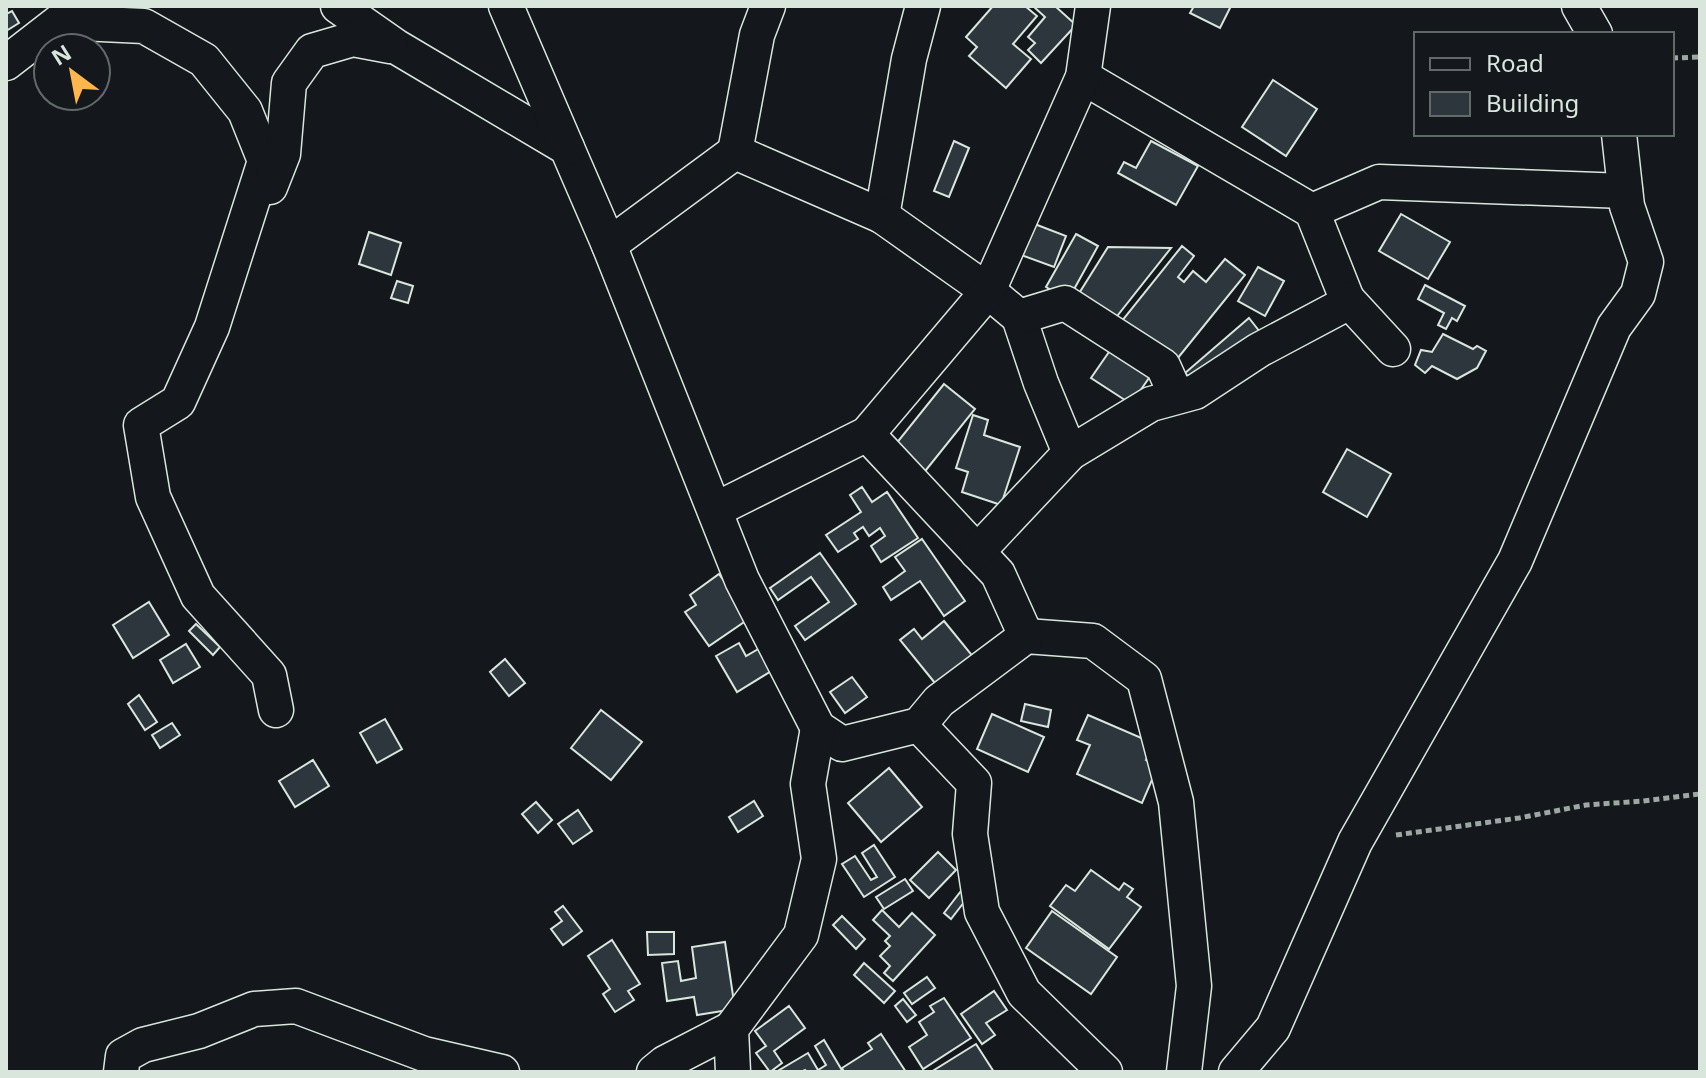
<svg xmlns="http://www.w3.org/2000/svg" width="1706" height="1078" font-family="'Noto Sans',sans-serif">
<rect width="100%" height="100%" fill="#14181c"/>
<g fill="#2c363c" stroke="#d8e6dc" stroke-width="2">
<polygon points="993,6 1025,6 1037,16 1013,44 1031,59 1006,88 969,56 977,47 966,37"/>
<polygon points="1033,6 1055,6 1076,25 1041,63 1028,50 1035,43 1028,37 1045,17"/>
<polygon points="1194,6 1231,6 1220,28 1190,13"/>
<polygon points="12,11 19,23 6,31 6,14"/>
<polygon points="1273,80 1317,109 1286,156 1242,127"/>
<polygon points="954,141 969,148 949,197 934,191"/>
<polygon points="1151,141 1198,166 1176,205 1118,173 1124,162 1136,168"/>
<polygon points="1401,214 1450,242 1428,279 1379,251"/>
<polygon points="1032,223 1066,236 1054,267 1021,255"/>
<polygon points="369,232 401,243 391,275 359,264"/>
<polygon points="1076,234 1098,246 1068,300 1046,287"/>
<polygon points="1182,246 1194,256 1178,277 1184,282 1193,271 1206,282 1225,259 1245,275 1173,364 1121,322"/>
<polygon points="1108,247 1171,248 1114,320 1078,295"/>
<polygon points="1258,267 1284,281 1265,316 1238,301"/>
<polygon points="397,281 413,286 408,303 391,298"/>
<polygon points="1425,285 1465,306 1457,321 1452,318 1446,329 1438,325 1444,313 1418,299"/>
<polygon points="1249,318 1260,332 1196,386 1185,373"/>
<polygon points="1443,334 1473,349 1477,346 1486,351 1477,368 1457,379 1432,366 1425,373 1415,365 1421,350 1432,352"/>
<polygon points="1111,349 1151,375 1131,404 1091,378"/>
<polygon points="944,384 975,409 922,475 891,450"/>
<polygon points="973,415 988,420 984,435 1020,447 1001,505 962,492 968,472 956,468"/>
<polygon points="1347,449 1391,474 1367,517 1323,492"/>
<polygon points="862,487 872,502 887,492 918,538 881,562 871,546 885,536 880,528 869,536 863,527 854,533 858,539 838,552 826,535 861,512 850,495"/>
<polygon points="922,539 965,601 944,616 920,581 891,600 883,587 905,571 895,557"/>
<polygon points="820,553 856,604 805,640 795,626 829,602 811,577 778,600 770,588"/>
<polygon points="719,574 750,618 709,646 685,612 696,605 690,595"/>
<polygon points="149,602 169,635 133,658 113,625"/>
<polygon points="944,621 975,659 939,688 900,640 914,629 922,639"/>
<polygon points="196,624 220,647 213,655 189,631"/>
<polygon points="739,643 746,656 760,648 773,670 737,692 716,656"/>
<polygon points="186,644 200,667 173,683 160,660"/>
<polygon points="505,659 525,683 509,696 490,672"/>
<polygon points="852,677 867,697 845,713 830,692"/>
<polygon points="139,695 157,722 145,730 128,704"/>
<polygon points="1025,704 1051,710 1048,727 1021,721"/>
<polygon points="601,710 642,742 611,780 571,748"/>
<polygon points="992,714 1044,737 1028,772 977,749"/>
<polygon points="1088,715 1153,743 1146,760 1158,766 1142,803 1077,774 1090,745 1077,740"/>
<polygon points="385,719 402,749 377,763 360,733"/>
<polygon points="172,723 180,735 160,748 152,735"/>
<polygon points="313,760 329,786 295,807 279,781"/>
<polygon points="889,768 922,807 881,842 848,803"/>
<polygon points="754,801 763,816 738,832 729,817"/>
<polygon points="536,802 552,820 538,833 522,814"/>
<polygon points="578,810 592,831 573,844 558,824"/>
<polygon points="874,845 895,877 864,897 842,864 855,856 871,880 877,877 862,853"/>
<polygon points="938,852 956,870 929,898 910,880"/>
<polygon points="1091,870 1119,890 1124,883 1133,889 1127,897 1141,907 1109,949 1050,906 1066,885 1075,891"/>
<polygon points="905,879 913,891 884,909 876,897"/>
<polygon points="961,891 968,897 951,919 944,913"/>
<polygon points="563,906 582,931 563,945 551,929 562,921 555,912"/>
<polygon points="882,910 899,927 912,913 935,935 893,981 884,973 890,966 880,956 890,946 885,941 890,936 873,920"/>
<polygon points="1052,911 1117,957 1091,994 1026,948"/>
<polygon points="842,916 865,939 856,949 833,925"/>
<polygon points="647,932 674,932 674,954 648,955"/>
<polygon points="612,940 640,984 628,991 634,1000 615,1012 603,994 610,989 588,956"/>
<polygon points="725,942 735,1009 697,1015 694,997 667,1001 662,963 678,961 681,981 696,978 692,947"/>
<polygon points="864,963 895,991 884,1003 854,975"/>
<polygon points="927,977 935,988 912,1004 904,993"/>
<polygon points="994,991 1007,1010 986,1023 995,1035 982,1044 961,1014"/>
<polygon points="944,998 971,1038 923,1069 909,1047 927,1035 919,1022 934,1012 930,1006"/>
<polygon points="903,999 916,1015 907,1022 895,1006"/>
<polygon points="789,1006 805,1028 774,1051 782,1063 770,1072 756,1053 766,1046 755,1031"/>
<polygon points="881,1034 906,1072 844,1072 842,1068 872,1049 868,1043"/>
<polygon points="824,1040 843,1072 807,1072 805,1070 801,1072 776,1072 808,1053 818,1070 826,1065 815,1046"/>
<polygon points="976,1044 994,1072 931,1072"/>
</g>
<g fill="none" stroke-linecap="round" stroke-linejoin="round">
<defs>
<g id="minor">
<polyline points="338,6 395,46 567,148 609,245 742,580 818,728 842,744 919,725 939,701 1026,636 1093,641 1144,679 1176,802 1194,986 1184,1072"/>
<polyline points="506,6 567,148"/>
<polyline points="1579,6 1595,34"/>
<polyline points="6,63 59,22 144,26 204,60 245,111 265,161 212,327 178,402 141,425 153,497 198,596 269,675 276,710"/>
<polyline points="1083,77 1312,211 1347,299"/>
<polyline points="735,152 757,35 768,6"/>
<polyline points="270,187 283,154 289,83 312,51 353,39 390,46"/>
<polyline points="1312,211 1379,182 1625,191"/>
<polyline points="882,216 909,59 923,6"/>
<polyline points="609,245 735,152 882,216 988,291 1019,317 1041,383 1070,453"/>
<polyline points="1019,317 1065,303 1163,366 1176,395"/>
<polyline points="867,434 998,574 1026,636"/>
<polyline points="715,510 867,434 988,291 1083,77 1093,6"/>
<polyline points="977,552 1070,453 1151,404 1195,392 1259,350 1338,308 1347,299 1393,349"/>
<polyline points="919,725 974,783 970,834 982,912 1024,993 1105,1072"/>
<polyline points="121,1072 123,1056 143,1045 199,1031 254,1009 296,1006 424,1054 502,1072"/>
<polyline points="654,1072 665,1063 731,1029"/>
<polyline points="733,1072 731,1029 801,935 819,859 808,784 818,728"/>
<polyline points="1236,1072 1273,1028 1355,842 1515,561 1614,327 1638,294 1646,262 1627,206 1619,134"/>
</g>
</defs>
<use href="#minor" stroke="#d8e6dc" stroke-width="37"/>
<g stroke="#9da8a2" stroke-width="5" stroke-dasharray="6 4" stroke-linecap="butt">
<polyline points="1672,58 1700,57"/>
<polyline points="1396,835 1519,818 1586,805 1643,801 1700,794"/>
</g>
<use href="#minor" stroke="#14181c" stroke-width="34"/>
</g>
<rect width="1706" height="1078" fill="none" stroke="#d8e6dc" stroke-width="16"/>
<rect x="1414" y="32" width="260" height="104" fill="#14181c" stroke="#626a69" stroke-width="2"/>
<rect x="1430" y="58" width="40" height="12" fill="#14181c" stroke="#626a69" stroke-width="2"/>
<text x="1486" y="72" font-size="24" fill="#d8e6dc">Road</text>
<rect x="1430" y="92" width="40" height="24" fill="#2c363c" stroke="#626a69" stroke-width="2"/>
<text x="1486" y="112" font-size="24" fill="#d8e6dc">Building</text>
<g transform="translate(72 72) rotate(328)"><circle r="38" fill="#14181c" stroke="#626a69" stroke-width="2"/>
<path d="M0-6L14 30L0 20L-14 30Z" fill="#ffb74d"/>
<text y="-12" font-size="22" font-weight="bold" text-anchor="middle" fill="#d8e6dc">N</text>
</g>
</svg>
